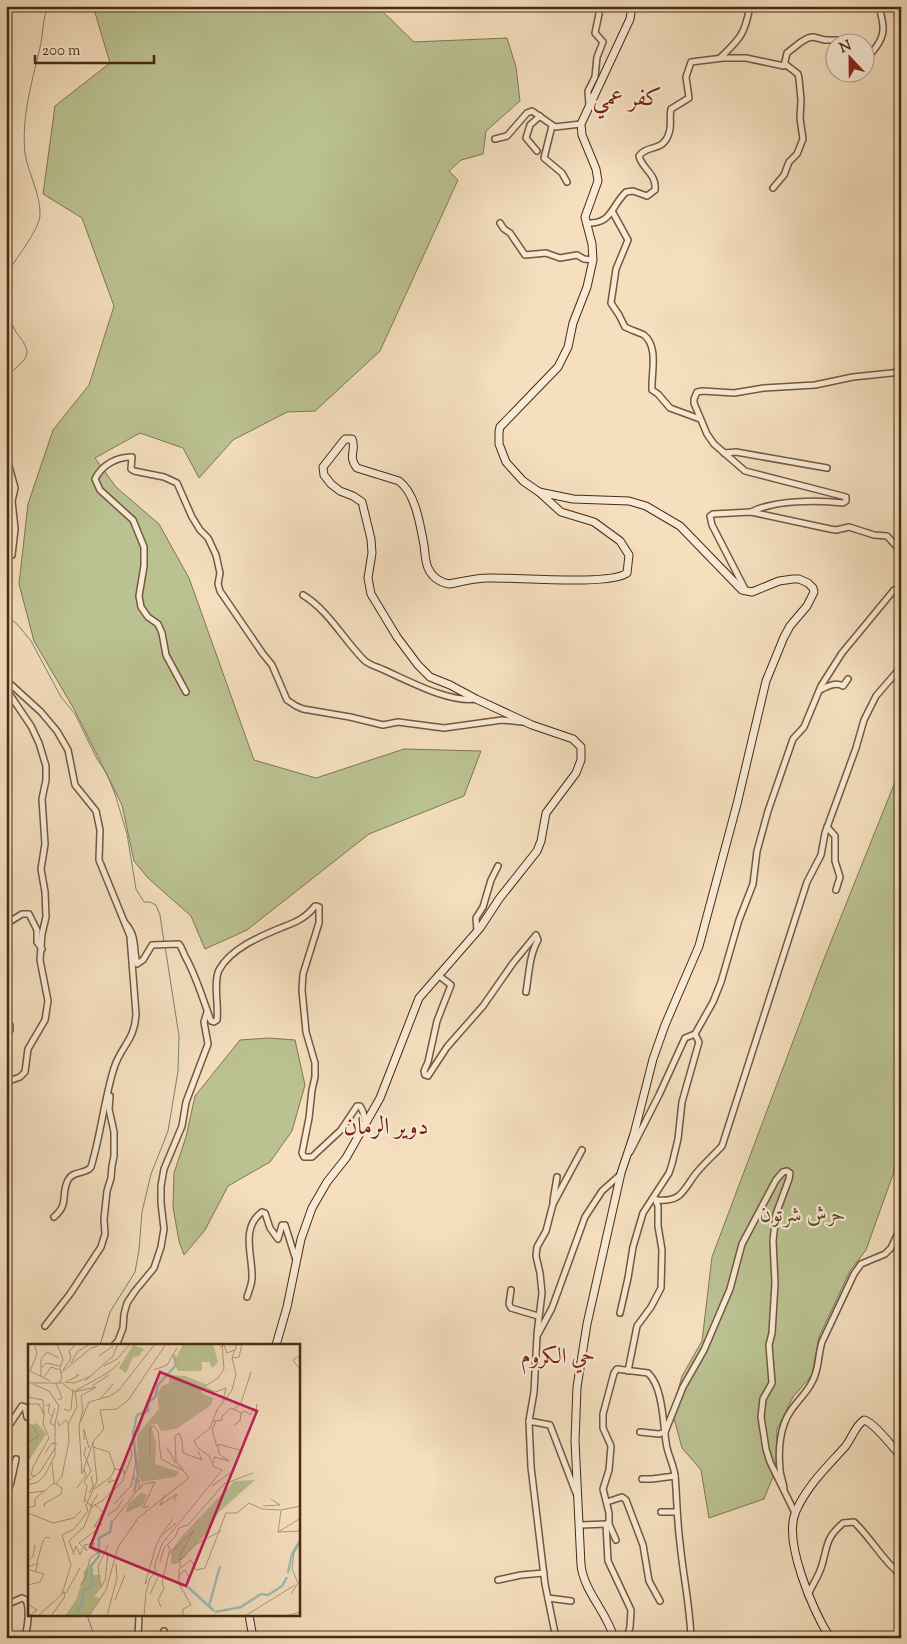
<svg xmlns="http://www.w3.org/2000/svg" width="907" height="1644" font-family="'Sorts Mill Goudy',Amiri,serif">
<rect width="100%" height="100%" fill="#f5dfbf"/>
<filter id="stains"><feTurbulence type="fractalNoise" baseFrequency=".004" numOctaves="4"/><feColorMatrix values="0 0 0 0 .2 0 0 0 0 .09 0 0 0 0 .02 0 0 0 .5 -.17"/></filter>
<radialGradient id="worn" r=".72"><stop offset=".6" stop-color="#630" stop-opacity="0"/><stop offset="1" stop-color="#630" stop-opacity=".3"/></radialGradient>
<g fill="#bbc292" stroke="#827652">
<polygon points="93,6 377,6 414,42 507,38 516,67 520,101 486,131 483,154 461,160 449,171 458,180 380,351 315,411 287,412 233,440 199,478 183,448 140,433 95,458 116,487 159,524 189,578 254,760 316,778 404,749 481,751 464,796 369,834 247,930 205,949 191,916 148,878 134,861 122,805 74,709 34,641 19,584 28,504 53,430 89,385 114,306 82,218 43,194 55,106 110,63"/>
<polygon points="901,767 901,1142 896,1166 866,1250 850,1271 819,1337 812,1375 793,1397 777,1429 776,1469 764,1499 709,1518 701,1470 682,1448 672,1411 682,1376 702,1341 712,1257 824,959"/>
<polygon points="269,1038 295,1040 305,1085 292,1131 270,1162 228,1186 205,1230 184,1255 179,1241 173,1207 174,1173 186,1137 195,1096 240,1040"/>
</g>
<g fill="none" stroke-linecap="round" stroke-linejoin="round">
<g stroke="#7b8273" stroke-width="1">
<path d="M6,276C14,260 38,232 40,216C41,194 28,174 25,153C21,116 33,79 41,43C43,31 43,18 48,6"/>
<path d="M6,306C8,314 11,324 16,332C23,342 33,351 22,362C17,368 13,371 6,374"/>
<polyline points="6,615 18,625 31,641 61,697 75,714 97,759 107,774 115,794 127,834 136,889 144,902 150,902 156,905 160,915 164,942"/>
<polyline points="100,1345 110,1312 135,1272 139,1250 142,1212 151,1174 168,1131 178,1071 179,1036 165,946"/>
<polyline points="87,1615 95,1638"/>
</g>
<defs>
<g id="street">
<polyline points="897,6 898,12 901,13"/>
<path d="M720,58C740,39 745,34 750,6"/>
<path d="M864,60C873,52 884,39 883,27C883,20 880,14 880,6"/>
<polyline points="589,105 588,91 595,77 597,57 603,42 595,33 599,14 598,6"/>
<polyline points="552,126 544,158 562,173 567,182"/>
<polyline points="495,139 507,136 527,113 532,111 555,127 581,124"/>
<polyline points="537,151 526,138 530,125 540,116"/>
<polyline points="773,188 784,175 789,162 797,154 803,139 800,118 801,100 799,79 798,74 785,64"/>
<path d="M612,211L628,240L616,269L611,303L619,315L625,327C631,330 638,332 644,335C659,347 651,374 652,390L658,394L670,408L700,419"/>
<polyline points="500,223 504,229 510,233 525,255 546,253 560,258 577,255 584,259 593,260"/>
<path d="M586,223C612,225 611,206 626,192L633,191L647,196L655,190C657,174 642,169 639,156C647,144 663,153 669,133C672,125 669,117 671,109L689,98L686,77L691,62L723,58H746L784,66L787,53L801,42L808,38L813,37L825,40H839L846,42"/>
<polyline points="724,453 736,452 827,468"/>
<polyline points="6,455 15,488 12,501 15,529 12,555"/>
<path d="M751,512C774,500 818,500 843,503L846,501V497L745,471L714,444L707,434L694,403V399L697,392L703,391L734,393L764,388L815,385L853,377L901,372"/>
<polyline points="746,591 712,525 710,516 713,514 751,512 830,529 836,530 849,527 874,535 887,536 898,548"/>
<path d="M303,595C329,611 343,639 364,660C369,665 378,667 384,670C409,681 449,703 476,699"/>
<path d="M6,680L41,712L57,731L68,750L75,785L96,811L100,830L99,860L130,936L136,1014C135,1040 121,1046 114,1068C104,1100 101,1134 91,1167C85,1175 73,1170 68,1180C60,1196 70,1203 54,1217"/>
<polyline points="6,689 31,726 39,743 46,766 46,780 42,799 45,844 41,869 45,892 46,917 42,934 40,960 48,1001 45,1020 28,1049 25,1072 20,1077 6,1082"/>
<path d="M820,690C828,686 835,682 843,686L848,679"/>
<path d="M186,692L166,655L162,633L158,624L148,617L141,607L139,596L144,566V547L133,520L100,490L95,479C102,465 116,457 132,457L131,469L134,471L164,477L177,483L192,517L200,530L208,538L216,555L220,573L218,584L220,591L263,654L272,665L287,700L296,706L303,709L350,717L383,725L398,722L444,728L502,720L522,722"/>
<polyline points="827,827 835,836 835,861 840,877 836,890"/>
<path d="M125,923C137,936 133,948 137,964L143,960L152,945L179,944C183,949 183,953 186,958C197,978 203,1000 211,1021L214,1022L217,1020C219,1006 213,983 219,970C231,948 261,936 283,927C296,922 306,918 315,906L319,907V923L303,974L302,990L306,1032L315,1063V1077L312,1090L309,1118L302,1153L304,1157H312L341,1130L357,1106H360C364,1112 365,1117 365,1124"/>
<polyline points="6,924 22,914 29,914 37,930 37,942 42,949"/>
<polyline points="477,931 476,918 483,907 491,880 498,866"/>
<path d="M438,975L451,985L437,1021L428,1062L424,1071L425,1075L428,1076L447,1047L483,1006L513,963L536,935L538,940C529,956 529,975 526,992"/>
<polyline points="6,1021 10,1025 10,1030 6,1038"/>
<polyline points="630,1152 659,1095 685,1038 695,1034"/>
<path d="M657,1200C680,1202 682,1193 694,1176C701,1166 713,1156 722,1146L807,882L821,855L825,833L856,748L864,720L876,696L901,667"/>
<polyline points="553,1201 557,1177"/>
<polyline points="511,1290 509,1304 511,1308 538,1316"/>
<path d="M247,1297C249,1291 252,1284 252,1278C253,1256 240,1228 262,1212L265,1213L270,1228L278,1239L282,1225H285L296,1260"/>
<polyline points="620,1313 628,1278 633,1247 643,1213 669,1173 672,1164 678,1139 682,1102 699,1042 695,1034 713,1002 721,982 739,920 753,884 757,851 768,811 793,739 804,727 821,686 842,653 894,590"/>
<polyline points="45,1326 70,1294 101,1247 105,1234 104,1219 107,1191 111,1178 112,1166 114,1156 114,1132 109,1109 110,1096"/>
<polyline points="537,1334 542,1293 540,1273 536,1256 537,1247 546,1231 553,1204 582,1150"/>
<polyline points="114,1345 118,1341 123,1328 124,1314 127,1303 135,1291 154,1268 161,1247 164,1229 161,1203 161,1186 164,1169 182,1126 186,1102 208,1044 204,1022 207,1012"/>
<polyline points="628,1371 637,1326 651,1307 661,1288 662,1250 658,1226 658,1206 655,1199"/>
<polyline points="529,1421 550,1425 576,1493"/>
<polyline points="6,1430 22,1406 25,1407 27,1417"/>
<polyline points="640,1432 659,1434 665,1432"/>
<polyline points="665,1432 683,1387 704,1350 730,1289 742,1244 776,1180 783,1172 787,1171 790,1173 789,1179 776,1214 773,1241 775,1283 772,1333 769,1345 772,1383 763,1399 761,1417 766,1449 770,1462 795,1513"/>
<polyline points="642,1479 652,1479 675,1476"/>
<path d="M784,1488C783,1481 780,1475 780,1469C778,1450 780,1427 790,1412C797,1401 808,1392 813,1380C819,1369 818,1355 822,1342L854,1274L861,1264L885,1254L891,1248L901,1227"/>
<polyline points="6,1497 11,1482 16,1459"/>
<polyline points="607,1502 622,1497 626,1500 643,1545 649,1581 660,1601"/>
<polyline points="661,1512 676,1512"/>
<polyline points="606,1524 608,1561 631,1610 630,1627 627,1638"/>
<polyline points="580,1525 608,1524"/>
<path d="M616,1540L609,1524V1513L603,1489L609,1470L611,1446L603,1428V1414L614,1373L617,1369L648,1373C663,1387 663,1423 666,1442C667,1453 673,1463 675,1475C677,1498 677,1521 680,1543C683,1575 690,1606 691,1638"/>
<polyline points="498,1580 521,1575 544,1573"/>
<path d="M808,1595C812,1585 819,1576 822,1565C828,1545 825,1539 843,1523L854,1522C872,1539 882,1560 901,1575"/>
<polyline points="548,1598 571,1601"/>
<path d="M6,1605L22,1598L26,1600C30,1609 28,1629 24,1638"/>
<polyline points="164,1631 164,1638"/>
<polyline points="138,1638 139,1615"/>
<polyline points="556,1638 545,1584 531,1467 529,1421 534,1392 537,1336 552,1308 585,1217 602,1191 621,1174"/>
</g>
<g id="secondary">
<path d="M276,1345L287,1307L301,1239L312,1208L327,1182L346,1158L380,1098L419,998L480,928L499,899L537,851L541,841L546,813L576,773L581,760V747L573,739L532,725L476,699L450,685L430,677L418,665L397,637L371,594L368,578L372,553L371,539L362,502L353,496L340,491L331,484L324,475L323,467L345,439H352C357,450 347,456 357,468L399,481C416,494 420,525 424,545C425,552 425,561 428,568C432,577 439,582 449,584C461,582 475,578 487,578C513,577 610,586 627,573L629,555L620,541L594,522L561,512L539,492"/>
<polyline points="249,1615 253,1638"/>
<path d="M614,1638C607,1612 584,1592 581,1565L575,1441L577,1387L587,1324L621,1173L634,1134L653,1059L665,1025L699,946L737,804L766,681L784,637L790,626L807,606L814,592L813,588L808,583L799,579H793L779,581L752,592L742,590L680,526L646,506L629,501L573,499L539,492L523,481L506,462L499,444V432L500,427L558,367L568,347L573,323L587,287L593,260L592,244L585,217L598,181L596,169L582,135L581,124L630,19L632,6"/>
<path d="M830,1638C814,1612 782,1541 796,1511C807,1486 826,1468 844,1448C852,1439 854,1427 864,1420C875,1423 892,1447 901,1456"/>
</g>
</defs>
<use href="#street" stroke="#74583c" stroke-width="8"/>
<use href="#secondary" stroke="#492b11" stroke-width="9"/>
<use href="#street" stroke="#f8ead5" stroke-width="5"/>
<use href="#secondary" stroke="#f8ead5" stroke-width="7"/>
</g>
<g text-anchor="middle" stroke-width="4.5" stroke-linejoin="round" paint-order="stroke">
<g font-size="21" font-style="italic" fill="#60492b" stroke="#f8ead5">
<text x="803" y="1221">حرش شرتون</text>
</g>
<g font-size="22" fill="#7a1f14" stroke="#f8ead5">
<text x="558" y="1363">حي الكروم</text>
</g>
<g font-size="24" fill="#7a1f14" stroke="#f8ead5">
<text x="627" y="105">كفر عمي</text>
<text x="386" y="1134">دوير الرمان</text>
</g>
</g>
<g transform="translate(28 1344)">
<rect width="272" height="272" fill="#f5dfbf"/>
<path d="M155,0H185L190,18L184,24L181,18H174V27H150L146,18ZM105,1L116,5L111,12L105,13L98,29L91,24ZM142,31L157,32L180,41L172,45L175,50L185,54L183,61L148,85L133,87L129,80L123,81L128,98L127,120L151,128L147,133L113,138L110,125L109,91L131,65L129,50L134,42L141,39ZM9,79L18,90L0,118V83ZM227,136L191,168L178,190L149,220H143V207L154,192L206,137ZM113,149L119,151L115,161L98,169L100,160ZM64,219V231H72V245L66,253L72,254L61,272H37L48,256L56,232L55,228Z" fill="#bbc292"/>
<path fill="none" stroke="#9cbcb4" stroke-width="2.5" d="M106,148L110,132L105,89L109,71L120,67V59L127,53L130,41L148,21L146,11M260,229L264,210L272,196M160,243L186,267M181,262L192,222M187,268L213,263L233,250L240,251L254,242L259,233M46,272L53,263L56,247L65,241L63,222L71,212V194L82,188L84,176"/>
<path fill="none" stroke="#b09779" stroke-width="1" d="M29,0L35,15L32,24L34,34L31,39M7,2L9,10L2,27L22,37M192,3L196,1L199,9L206,6M273,11L265,16L273,27M71,12L85,2M204,14L211,13L214,0M43,19L50,7L62,0M76,22L89,15L102,0M13,24V15L19,8L31,14M35,26L43,14L41,7L48,0M126,26L139,21L149,4M33,29L63,4L70,2M13,32V25L18,19L32,22M16,33L23,23L32,26M57,37L85,12L90,0M37,38L46,39L61,33M38,38L51,31H48M0,39H34L46,48L68,43L53,52L55,66L51,82L54,130L65,98L69,137L58,161L60,167L46,185L34,191L43,221L34,250L10,272M28,39L34,54L30,56M64,42L81,31M176,43L190,34L196,25L194,0M176,43L187,48L198,44L195,56M0,53L15,56L16,71L11,60H0M73,54L85,40M18,62L22,60L20,68L24,72M27,64L22,79L27,82M36,65L41,67L43,65L45,45M206,65L213,59L223,28M30,77L31,82L38,76L40,79M53,77L61,58L82,52L91,46L127,0M185,77L194,76V72L203,64L213,69L217,67L222,71L226,64L228,68L229,60M188,77L184,86L189,103M0,80L5,82L11,92L0,98M206,81L212,77L213,69M110,88L115,73M56,96V85L61,104M65,98L76,85L72,66L89,65L101,55L138,0M58,103L56,110L63,127L56,138L59,142L56,158L59,155M65,103L81,108L87,125L96,126V130M139,104L148,119M17,109L24,99L29,100M122,110V83L126,82L130,87L133,115L156,127M24,118L26,139M186,119V113L201,117L191,110L190,100L215,107M106,131V136H111V146L115,140L127,138L115,164L121,162M7,132L3,131L5,123L21,94L15,80L16,71M83,135L80,139L86,136L88,139M0,137L12,128L27,104M0,141L10,138L17,131L27,111V80L31,62L21,47L5,40M184,142L202,129M49,144L58,131L56,125M66,145L83,133L87,124M0,149L17,147L26,139L28,140L34,132L41,97L40,80L49,63L47,47L81,28L92,18M61,149L65,143L63,132M137,150L132,161L149,150L146,156M59,159L65,162L74,157L94,138L104,111L102,99M66,160L75,168L66,183L74,180M86,160L103,142L108,118L106,105M235,162L252,161L243,155M17,163L16,160L33,150L34,144L28,140M62,163L70,150M0,164L7,162V155L16,147M253,166L273,162M0,169L25,179L46,174L53,167M80,171L89,165L95,155M273,174L250,188L273,187M86,176L111,144M151,184L160,181L196,140L225,129M250,188L253,167M133,191L145,175M142,209L166,186L152,211V223M46,210L41,197L56,183L64,162M45,211L48,202L52,211L55,204M153,216L168,200L193,187M0,217L5,212L7,201M9,218L15,197L18,193L22,194M132,218L136,204L147,193L151,184M0,223L10,219L7,228M150,232L157,226L162,235M76,237L73,244L70,223L80,201M119,237L117,240L128,202L132,193L148,179M77,238L80,208M0,241L12,238L16,230L2,226M52,241L57,235L62,214L70,209L64,205L66,199L56,201L59,207L51,199L71,184M38,249L52,224M122,250L131,231M263,250L270,239L264,225L266,209L273,197M87,256L97,231M0,260L9,266L2,271M133,263L130,256L136,244L134,238L142,205L140,201M23,272L36,254L37,248L35,249M61,272L78,246L90,203L111,173L161,134L148,117L147,92L151,89L154,97L155,109L174,116L170,107M79,272L89,234L88,220M116,272L118,248L122,234L127,229V220L134,200L194,126L186,123L181,112L169,103L166,97L182,84L189,66L204,46L208,30L204,14L209,0M155,272V265L163,261L151,240V225L163,216L168,226L177,224L198,169H209L221,159L234,165L253,166M217,272L267,241M257,272L273,268"/>
<path fill="#c2185b" fill-opacity="0.15" stroke="#c2185b" stroke-width="2.5" d="M132,28L229,67L158,242L62,203Z"/>
<rect width="272" height="272" fill="none" stroke="#492b11" stroke-width="2.5"/>
</g>
<rect width="907" height="1644" fill="none" stroke="#f5dfbf" stroke-width="25"/>
<rect x="8" y="8" width="892" height="1629" fill="none" stroke="#492b11" stroke-width="2.5"/>
<rect x="12" y="12" width="882" height="1619" fill="none" stroke="#492b11"/>
<g transform="translate(850 58) rotate(338)"><circle r="24" fill="#f8ead5" stroke="#b29e87"/>
<path d="M0-4L9 19L0 12L-9 19Z" fill="#8f2418"/>
<text y="-8" font-size="14" font-weight="bold" text-anchor="middle" fill="#492b11">N</text>
</g>
<path d="M35 55v8h119v-8" fill="none" stroke="#492b11" stroke-width="2.5"/>
<text x="42" y="55" font-size="15" fill="#492b11" stroke="#f8ead5" stroke-width="4" paint-order="stroke">200 m</text>
<rect width="100%" height="100%" filter="url(#stains)"/>
<rect width="100%" height="100%" fill="url(#worn)"/>
</svg>
